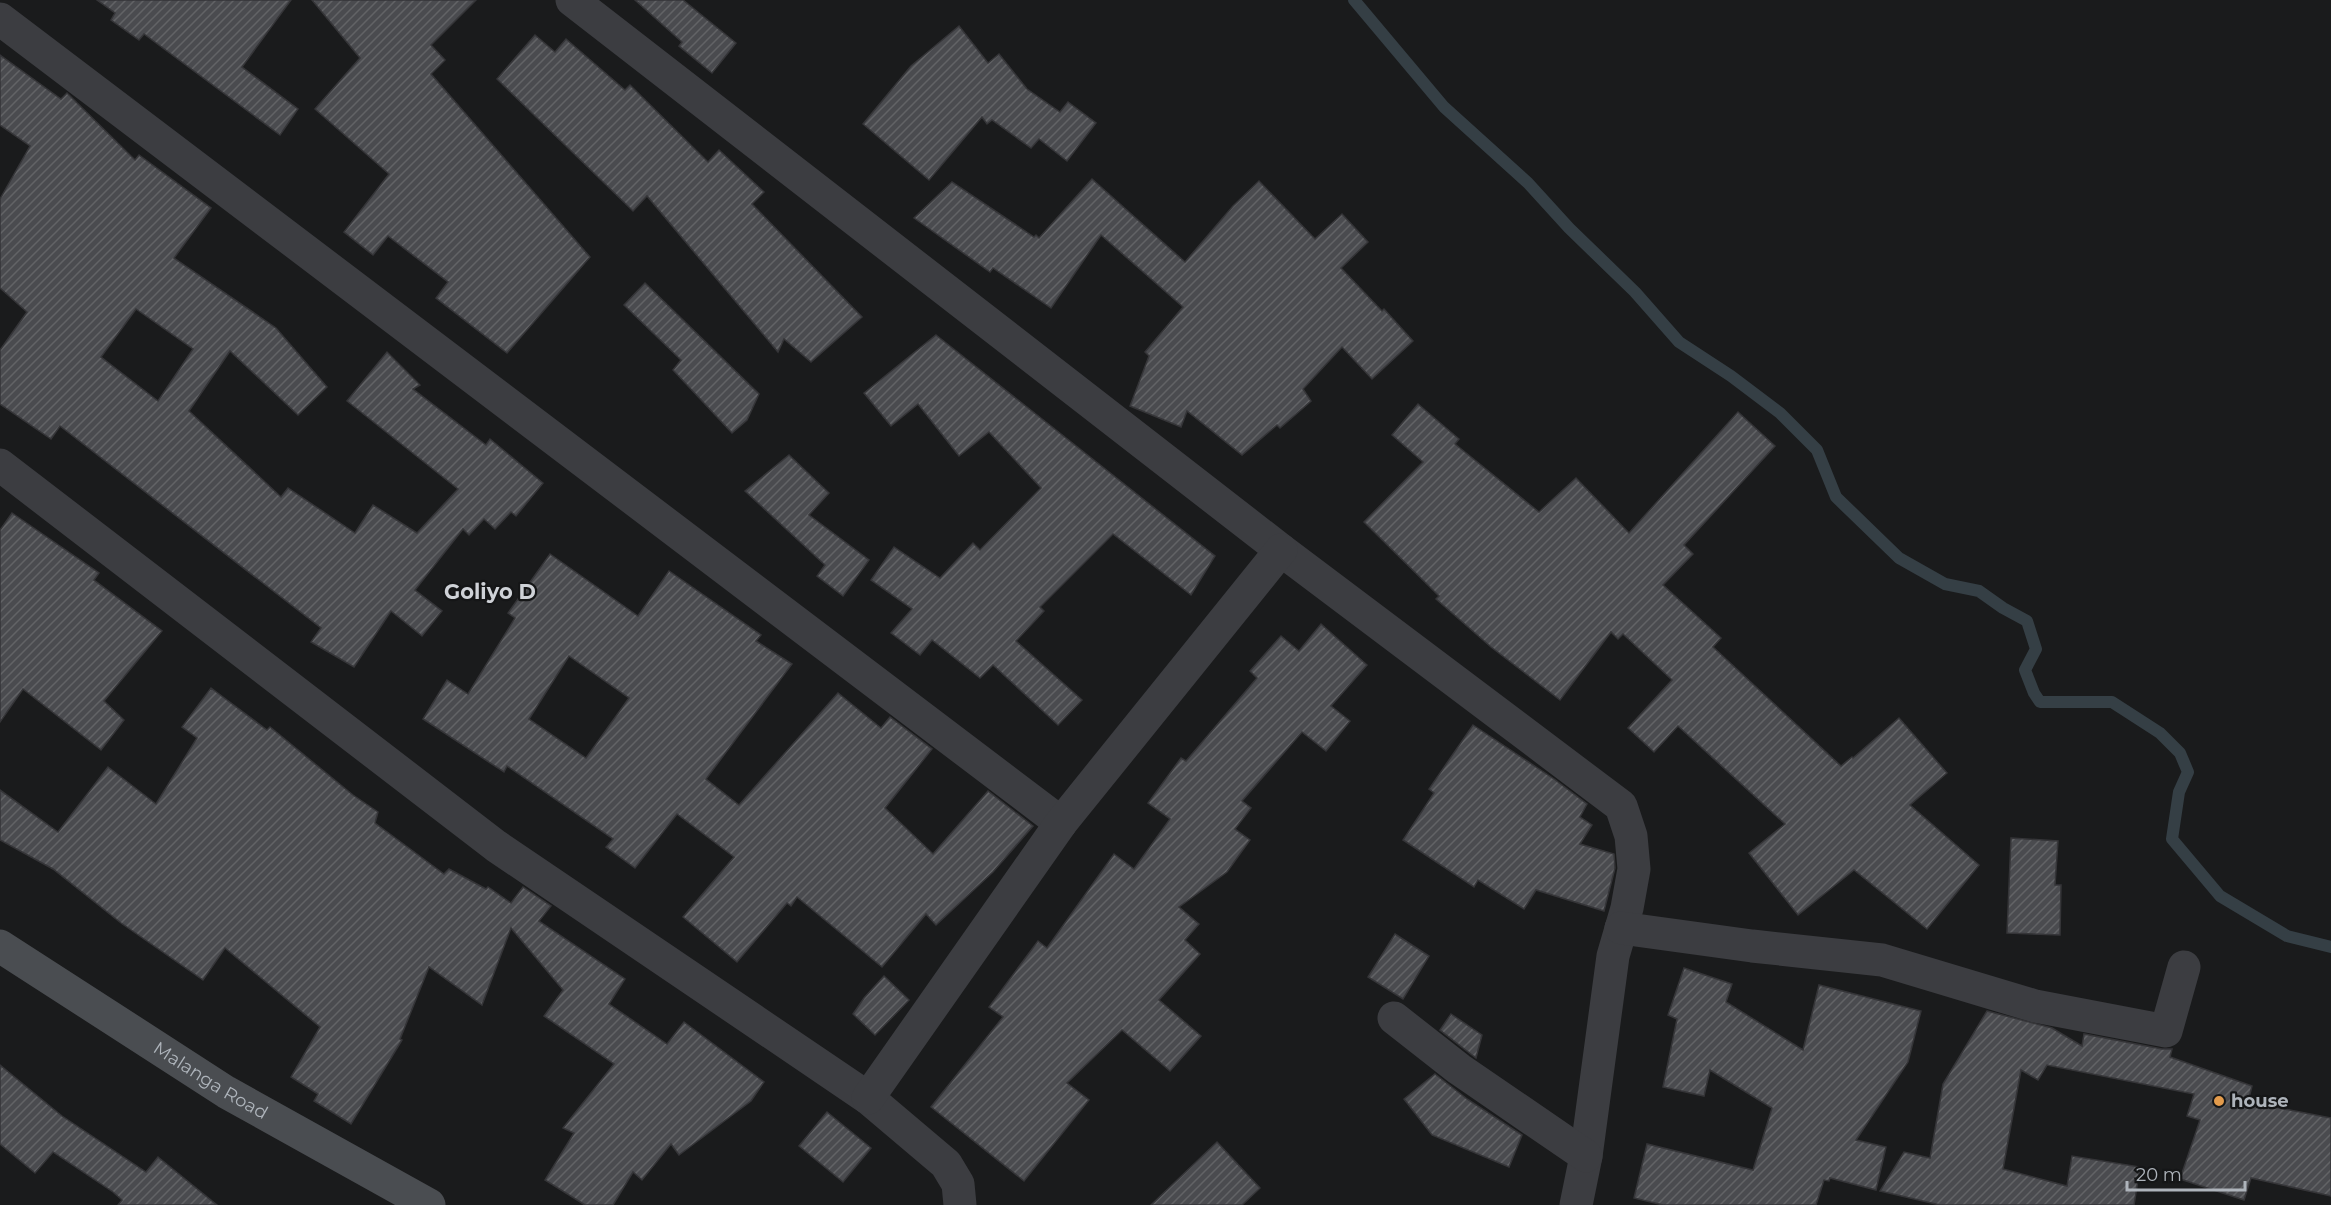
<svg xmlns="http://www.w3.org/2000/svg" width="2331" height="1205" font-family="Montserrat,sans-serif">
<defs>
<pattern id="building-hatch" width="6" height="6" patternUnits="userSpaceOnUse" patternTransform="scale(1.5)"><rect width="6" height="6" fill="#4a4b4f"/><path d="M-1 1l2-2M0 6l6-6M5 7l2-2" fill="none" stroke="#626366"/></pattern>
</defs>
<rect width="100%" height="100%" fill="#1a1b1c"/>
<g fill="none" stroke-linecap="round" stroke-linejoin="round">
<polyline stroke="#353f45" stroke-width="12" points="1354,0 1444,107 1528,183 1569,228 1635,292 1679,342 1731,376 1780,413 1817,450 1836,497 1899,558 1945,584 1979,591 2003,608 2027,621 2036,649 2025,670 2034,693 2040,702 2112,702 2160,733 2180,753 2188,772 2179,792 2172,839 2220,896 2287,936 2331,947"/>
</g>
<g fill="url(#building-hatch)" stroke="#353538" stroke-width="1.5" fill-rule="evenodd">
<polygon points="97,0 291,0 242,67 298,109 280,135 144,34 139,40 111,20 115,13"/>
<polygon points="312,0 476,0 431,45 445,60 431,74 590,257 507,353 436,298 448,282 388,236 373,255 344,232 389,174 315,109 360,58"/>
<polygon points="635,0 683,0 736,43 712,73 679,46 682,42"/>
<polygon points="959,26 988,63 999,54 1027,89 1060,112 1068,102 1096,123 1067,161 1039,139 1031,148 992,120 987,124 982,117 929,180 863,124 911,66"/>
<polygon points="535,35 555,52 566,39 625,90 630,85 708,162 719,150 764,192 752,204 862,317 811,362 784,339 778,352 647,196 633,211 497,79"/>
<path d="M0,55L61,99L67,93L135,160L139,155L211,208L174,258L276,328L327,387L298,415L230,351L189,411L281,497L288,488L355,533L373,505L417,533L458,489L347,401L387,352L420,385L413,389L486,445L490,439L543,483L516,516L511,512L495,529L484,519L469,535L463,529L415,590L442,611L422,636L391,611L354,667L311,642L321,628L60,426L51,439L0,404V350L27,312L0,288V199L30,146L0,125ZM136,309L193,349L158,401L101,357Z"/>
<polygon points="1092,179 1185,262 1233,206 1259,181 1315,239 1342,214 1368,242 1341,268 1382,311 1384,309 1413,341 1372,379 1342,347 1303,389 1311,401 1280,428 1277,425 1242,455 1187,411 1181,427 1130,406 1149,356 1145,352 1183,307 1101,235 1051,308 993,268 990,272 914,218 952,182 1034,237 1036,235 1039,238"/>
<polygon points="645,283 759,394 747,420 732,433 673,370 681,360 624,305"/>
<polygon points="936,335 1215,556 1191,595 1113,534 1040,607 1044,611 1016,641 1082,700 1058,725 993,665 980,678 932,640 920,655 891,633 912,609 871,580 894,547 940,578 973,543 980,550 1041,488 989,432 959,456 918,404 891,426 864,393"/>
<polygon points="1418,404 1459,439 1455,444 1539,512 1576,478 1629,533 1738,412 1775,446 1684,545 1693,554 1663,585 1721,638 1713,647 1841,766 1852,757 1853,758 1899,718 1947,773 1910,805 1979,865 1927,929 1854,870 1798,915 1749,853 1785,824 1678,726 1654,752 1628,728 1672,680 1623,634 1618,639 1611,632 1560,700 1491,647 1436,599 1439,596 1364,522 1423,462 1392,435"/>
<polygon points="789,455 829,493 809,515 869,560 843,596 817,576 825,565 745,491"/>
<polygon points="12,513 99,573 94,580 162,631 104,701 124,720 101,750 23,689 0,722 0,530"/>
<path d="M550,554L638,616L669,571L761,635L756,641L792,664L706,779L739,805L838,693L881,728L890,717L932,749L885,808L933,854L988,791L1033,826L993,872L936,925L926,914L882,967L797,897L791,906L787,903L737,962L683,917L734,857L677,814L635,868L606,847L613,839L507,766L504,772L423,719L447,680L468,694L515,618L508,613ZM569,656L629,698L586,758L529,719Z"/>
<polygon points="1321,624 1367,665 1331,706 1350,721 1326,751 1302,732 1242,801 1251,808 1235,829 1250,840 1227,872 1179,907 1199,924 1185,940 1200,954 1159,1000 1201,1036 1170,1071 1122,1030 1067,1083 1089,1100 1024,1181 931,1107 1003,1017 989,1007 1038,941 1047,948 1114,854 1134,869 1170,819 1148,803 1181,758 1186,761 1257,678 1250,671 1281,636 1299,651"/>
<polygon points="211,688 267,730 270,727 353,795 378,812 375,823 444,874 449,869 486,889 488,887 511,903 523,887 551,906 539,921 625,979 609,1004 667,1044 684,1022 764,1082 751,1101 679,1155 671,1144 642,1180 633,1172 613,1205 585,1205 545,1180 574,1133 563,1128 614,1064 544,1016 563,990 511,928 482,1005 429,967 400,1039 402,1040 351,1124 314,1101 318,1094 291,1077 320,1027 225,948 203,980 121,923 53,869 0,840 0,790 58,832 108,767 156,804 197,738 182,727"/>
<polygon points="1473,725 1554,779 1587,804 1580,817 1592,825 1580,844 1614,854 1615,868 1604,911 1536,890 1524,909 1478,880 1474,887 1403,840 1434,793 1429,789"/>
<polygon points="2011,838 2058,841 2055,885 2061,885 2060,935 2007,933"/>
<polygon points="1395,934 1429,956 1403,999 1368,977"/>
<polygon points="1684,968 1732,984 1726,1002 1803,1050 1819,985 1921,1011 1908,1062 1856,1140 1886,1147 1876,1190 1830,1178 1829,1181 1824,1180 1816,1205 1663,1205 1634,1198 1647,1144 1753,1170 1772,1108 1710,1070 1704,1096 1663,1087 1677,1019 1668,1015"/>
<polygon points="884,976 909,1000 875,1035 853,1014 864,998"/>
<polygon points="1987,1011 2052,1028 2082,1046 2084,1034 2162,1049 2172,1049 2170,1057 2252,1086 2248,1102 2331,1118 2331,1196 2251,1178 2244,1200 2180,1179 2200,1120 2187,1116 2194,1094 2047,1065 2038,1080 2021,1070 2003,1169 2067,1186 2072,1156 2140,1167 2134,1205 1940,1205 1880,1191 1904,1152 1930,1158 1943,1084"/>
<polygon points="1451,1014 1482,1035 1476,1058 1440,1030"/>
<polygon points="0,1065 62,1116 146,1172 158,1157 217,1205 118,1205 122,1200 113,1192 53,1152 35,1173 0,1144"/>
<polygon points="1435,1074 1467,1099 1522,1135 1509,1167 1432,1135 1404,1099"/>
<polygon points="827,1112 871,1148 843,1182 799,1146"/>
<polygon points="1217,1142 1260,1188 1242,1205 1151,1205"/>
</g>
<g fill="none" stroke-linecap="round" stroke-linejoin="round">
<g stroke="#3c3d41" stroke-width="33">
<polyline points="572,0 1281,550 1621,806 1631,836 1634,869 1627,908 1613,956 1586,1156 1576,1205"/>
<polyline points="0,19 1061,823"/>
<polyline points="0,465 496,846 868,1098 946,1164 958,1184 960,1205"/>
<polyline points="1621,928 1752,946 1882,960 2035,1006 2166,1031 2184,967"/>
<polyline points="1394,1018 1459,1069 1586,1156"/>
<polyline points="868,1098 1061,823 1281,550"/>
</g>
<path stroke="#4a4d51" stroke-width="33" id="s1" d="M0,946L226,1092L429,1205"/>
</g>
<circle fill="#e39b4c" stroke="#151617" stroke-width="2" cx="2219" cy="1101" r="6"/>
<g text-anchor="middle" stroke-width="4.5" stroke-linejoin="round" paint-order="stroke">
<g font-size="18" fill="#aeb4bb" stroke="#151617">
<text dy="6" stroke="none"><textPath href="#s1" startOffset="250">Malanga Road</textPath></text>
</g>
<g font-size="18" font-weight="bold" fill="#aeb4bb" stroke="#151617" text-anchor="start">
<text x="2231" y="1107">house</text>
</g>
<g font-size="21" font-weight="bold" fill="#cfd2d7" stroke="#151617">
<text x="490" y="599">Goliyo D</text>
</g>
</g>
<path d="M2127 1181v9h118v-9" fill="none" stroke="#aeb4bb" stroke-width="3"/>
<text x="2136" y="1181" font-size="18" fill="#aeb4bb" stroke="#151617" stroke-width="4.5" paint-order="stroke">20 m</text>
</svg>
